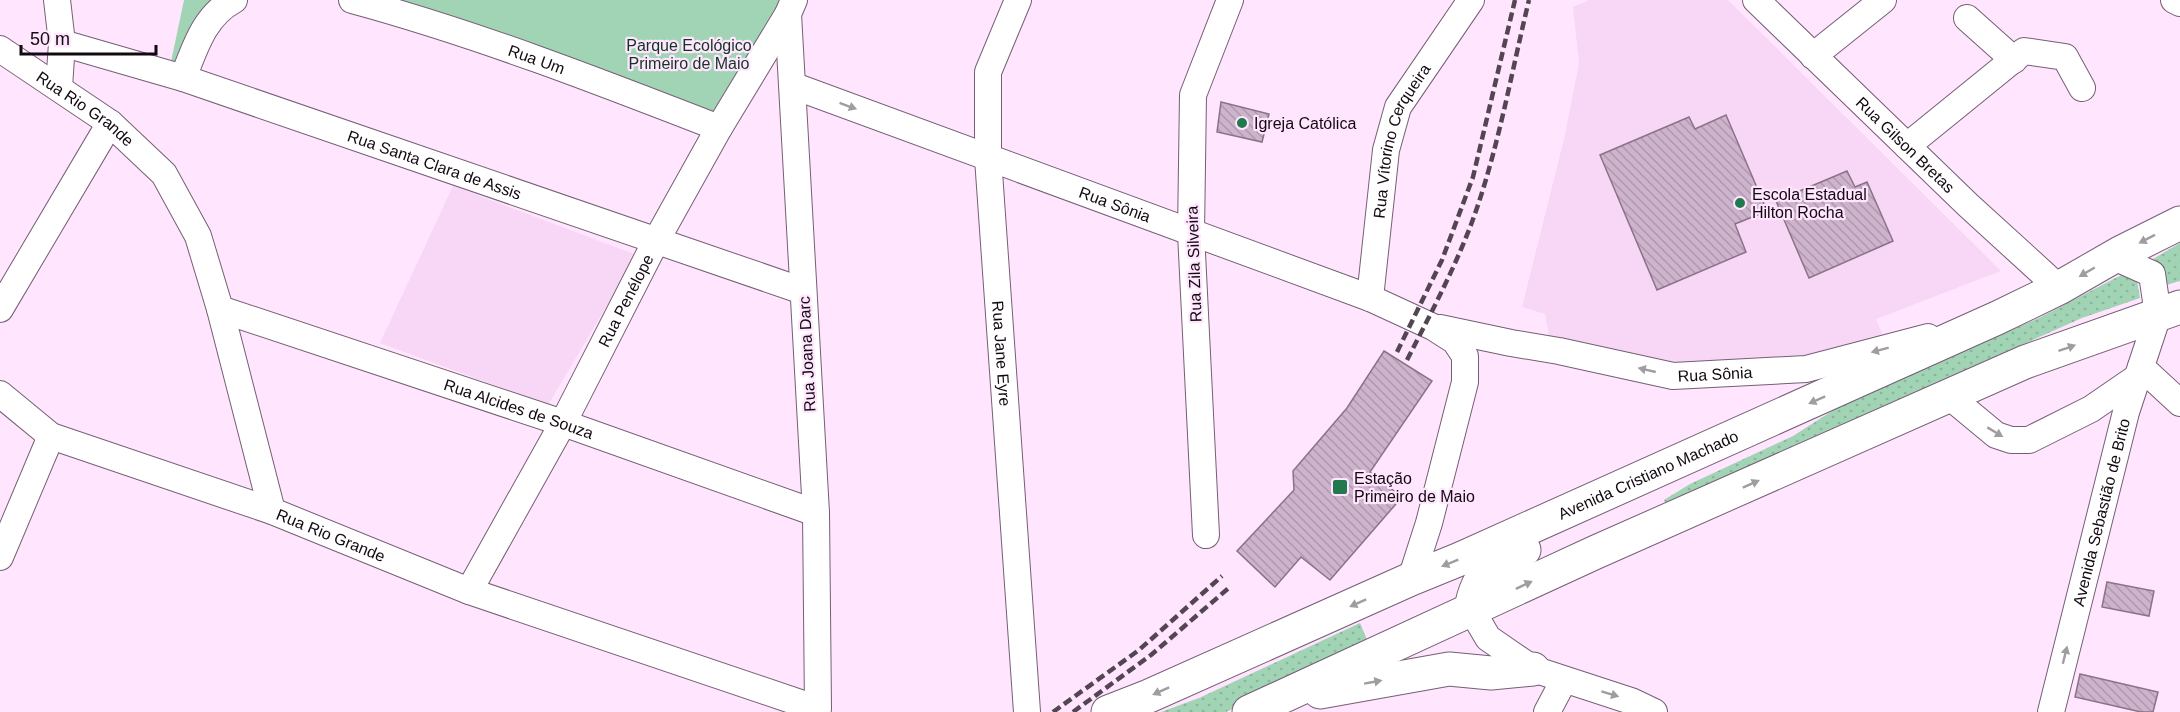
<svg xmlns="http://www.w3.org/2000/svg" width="2180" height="712" font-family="Arial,sans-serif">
  <defs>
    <pattern id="grass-dots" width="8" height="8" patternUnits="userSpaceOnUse" patternTransform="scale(1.5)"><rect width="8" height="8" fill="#a1d4b4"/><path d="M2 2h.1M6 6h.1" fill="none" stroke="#8ab59a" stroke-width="1.8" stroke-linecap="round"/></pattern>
    <pattern id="building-back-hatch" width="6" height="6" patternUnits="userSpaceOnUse" patternTransform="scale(1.5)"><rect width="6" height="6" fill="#cdb4cc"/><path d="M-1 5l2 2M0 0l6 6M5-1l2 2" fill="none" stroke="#af99ae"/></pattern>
  </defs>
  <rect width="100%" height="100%" fill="#ffe5fd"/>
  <g fill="#f7d7f5">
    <path d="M1589,0h139l273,271 -125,48 7,17 -79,28 -130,2 -124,-24 -5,-28 -23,-7 43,-172 14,-72 -6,-56z"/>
    <path d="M453,186l184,69 -89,150 -168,-62z"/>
  </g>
  <g fill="url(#grass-dots)">
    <path d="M2180,243v38l-14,4 -13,-26z"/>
    <path d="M2127,272l10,9 3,17 -58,20 -416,186 -2,-4 26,-16 103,-48 47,-30 201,-89z"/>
    <path d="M1360,623l8,19 -142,70h-65l38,-14z"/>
  </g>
  <g fill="#a1d4b4">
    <path d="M184,0h42l-43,68 -12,-6z"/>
    <path d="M371,0h411l-70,120z"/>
  </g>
  <g fill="url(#building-back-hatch)" stroke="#8a7388" stroke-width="1.5">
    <path d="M1221,102l48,12 -7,28 -45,-10z"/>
    <path d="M1726,115l41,96 -32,13 11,28 -89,38 -57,-135 89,-38 6,12z"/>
    <path d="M1847,171l8,16 12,-5 26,59 -84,37 -33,-77z"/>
    <path d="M1384,351l48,30 -62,91 32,25 -72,83 -29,-23 -26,30 -38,-36 57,-61 -1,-19 54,-63z"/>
    <path d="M2107,582l47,9 -5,25 -47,-9z"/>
    <path d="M2080,674l78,18 -5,20h-12l-66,-15z"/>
  </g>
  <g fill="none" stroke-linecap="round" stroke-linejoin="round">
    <g stroke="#755f74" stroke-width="28">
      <g id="minor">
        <path d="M57,0l5,43 -3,44"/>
        <path id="s1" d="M352,0c125,34 246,81 367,128"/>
        <path id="s2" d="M1018,0l-30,72v86l39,554"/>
        <path id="s3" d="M1756,0l212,205 91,83"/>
        <path d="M2174,0l6,3"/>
        <path d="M1967,18l47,42"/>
        <path id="s4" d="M62,43l121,35 620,213"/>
        <path id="s5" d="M0,49l110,74 54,51 34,62 22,73 52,202 197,80 349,118 -2,-196 -28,-499 6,-14"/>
        <path d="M1813,56l70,-56"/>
        <path d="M183,78c12,-30 21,-62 51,-78"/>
        <path id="s6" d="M794,86l576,212 63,29 22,14 10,15v26l-36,141 -18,56"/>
        <path d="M1907,146l117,-95 41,6 17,31"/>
        <path id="s7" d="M1370,298l16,-148 12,-43 73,-107"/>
        <path d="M0,309l110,-186"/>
        <path id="s8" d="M220,309l343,114 253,90"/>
        <path id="s9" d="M1440,328l71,15 48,8 114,25 133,-7 122,-32"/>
        <path d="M2141,367l39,36"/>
        <path d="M0,394l51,42 221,75"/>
        <path d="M1949,396l47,39 15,5h18l62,-31 48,-33"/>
        <path d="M1206,535l-15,-302 2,-138 37,-95"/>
        <path d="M0,557l51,-121"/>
        <path id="s10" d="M469,591l94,-168 93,-182 63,-113 69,-114"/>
        <path d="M1471,609l17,29 45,31 98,32 23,11"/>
        <path d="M1547,712l17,-32"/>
        <path id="s11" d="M2051,712l75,-300 32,-97 -6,-41 -38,-17"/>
      </g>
    </g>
    <g stroke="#755f74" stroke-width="35">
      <g id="highway">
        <path d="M1471,609c6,-36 21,-44 53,-59"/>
        <path d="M1320,692l129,-23 42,4 42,-4"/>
        <path id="s12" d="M1108,712l41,-16 262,-117 49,-20 537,-241 62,-30 61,-35 60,-30"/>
        <path d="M1249,712l347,-160 429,-190 155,-55"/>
      </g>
    </g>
    <use href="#minor" stroke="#fff" stroke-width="26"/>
    <use href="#highway" stroke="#fff" stroke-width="33"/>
    <g stroke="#534652" stroke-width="4.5" stroke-dasharray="9 4.5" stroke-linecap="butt">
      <path d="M1397,352l45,-92 31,-83 42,-177"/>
      <path d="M1407,360c23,-45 47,-90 65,-138 26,-71 39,-148 57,-222"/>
      <path d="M1053,712l86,-62 83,-74"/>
      <path d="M1073,712l78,-57 80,-69"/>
    </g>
  </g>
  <defs><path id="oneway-solid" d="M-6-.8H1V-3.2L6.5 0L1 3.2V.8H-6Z" transform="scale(1.5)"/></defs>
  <g fill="#a09da0">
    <use href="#oneway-solid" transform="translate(848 106) rotate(20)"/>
    <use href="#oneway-solid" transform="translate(2147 239) rotate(153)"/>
    <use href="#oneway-solid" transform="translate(2087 272) rotate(150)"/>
    <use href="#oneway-solid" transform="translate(2067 348) rotate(-19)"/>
    <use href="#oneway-solid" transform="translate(1880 350) rotate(165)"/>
    <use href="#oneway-solid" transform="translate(1647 370) rotate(-167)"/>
    <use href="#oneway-solid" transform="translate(1817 400) rotate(156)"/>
    <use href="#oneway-solid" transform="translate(1995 432) rotate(31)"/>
    <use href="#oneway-solid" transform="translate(1751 484) rotate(-24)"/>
    <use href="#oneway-solid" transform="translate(1450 563) rotate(158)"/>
    <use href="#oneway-solid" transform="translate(1524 585) rotate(-25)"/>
    <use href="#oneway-solid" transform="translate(1358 603) rotate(156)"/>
    <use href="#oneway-solid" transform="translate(2065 655) rotate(-76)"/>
    <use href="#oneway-solid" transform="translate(1373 682) rotate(-10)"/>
    <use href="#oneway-solid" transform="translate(1161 691) rotate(156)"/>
    <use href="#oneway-solid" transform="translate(1610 694) rotate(17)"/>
  </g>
  <g fill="#21794d" stroke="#ffe5fd" stroke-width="2">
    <circle cx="1242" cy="123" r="6"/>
    <circle cx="1740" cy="203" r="6"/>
    <rect x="1332" y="479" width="16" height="16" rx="3"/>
  </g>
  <g text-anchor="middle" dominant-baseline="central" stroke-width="4.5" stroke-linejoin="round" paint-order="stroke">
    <g font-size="16" fill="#123522" stroke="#ffe5fd">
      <text x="689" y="45">Parque Ecológico<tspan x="689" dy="18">Primeiro de Maio</tspan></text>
    </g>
    <g font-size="16" fill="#120911" stroke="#ffe5fd">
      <text stroke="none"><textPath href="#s1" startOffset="194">Rua Um</textPath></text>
      <text stroke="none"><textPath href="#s5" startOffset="104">Rua Rio Grande</textPath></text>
      <text stroke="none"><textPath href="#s7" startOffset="162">Rua Vítorino Cerqueira</textPath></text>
      <text stroke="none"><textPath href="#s3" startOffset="208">Rua Gilson Bretas</textPath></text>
      <text stroke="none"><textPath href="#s4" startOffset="392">Rua Santa Clara de Assis</textPath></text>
      <text stroke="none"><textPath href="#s6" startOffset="342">Rua Sônia</textPath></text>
      <text transform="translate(1194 264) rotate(-92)">Rua Zila Silveira</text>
      <text stroke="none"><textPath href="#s10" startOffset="330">Rua Penélope</textPath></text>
      <text stroke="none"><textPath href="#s2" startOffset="360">Rua Jane Eyre</textPath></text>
      <text transform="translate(807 354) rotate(-93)">Rua Joana Darc</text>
      <text stroke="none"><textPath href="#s9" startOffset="280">Rua Sônia</textPath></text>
      <text stroke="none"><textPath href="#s8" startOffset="315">Rua Alcides de Souza</textPath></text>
      <text stroke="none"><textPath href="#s12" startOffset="590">Avenida Cristiano Machado</textPath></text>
      <text stroke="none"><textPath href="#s11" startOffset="206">Avenida Sebastião de Brito</textPath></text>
      <text stroke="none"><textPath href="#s5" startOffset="626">Rua Rio Grande</textPath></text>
    </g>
    <g font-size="16" fill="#120911" stroke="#ffe5fd" text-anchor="start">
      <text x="1254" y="123">Igreja Católica</text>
      <text x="1752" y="194">Escola Estadual<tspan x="1752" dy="18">Hilton Rocha</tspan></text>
      <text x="1354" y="478">Estação<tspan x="1354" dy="18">Primeiro de Maio</tspan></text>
    </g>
  </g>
  <path d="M21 45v9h135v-9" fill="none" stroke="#120911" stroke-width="3"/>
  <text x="30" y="45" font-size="18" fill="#120911" stroke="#ffe5fd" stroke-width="4.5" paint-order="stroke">50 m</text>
</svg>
